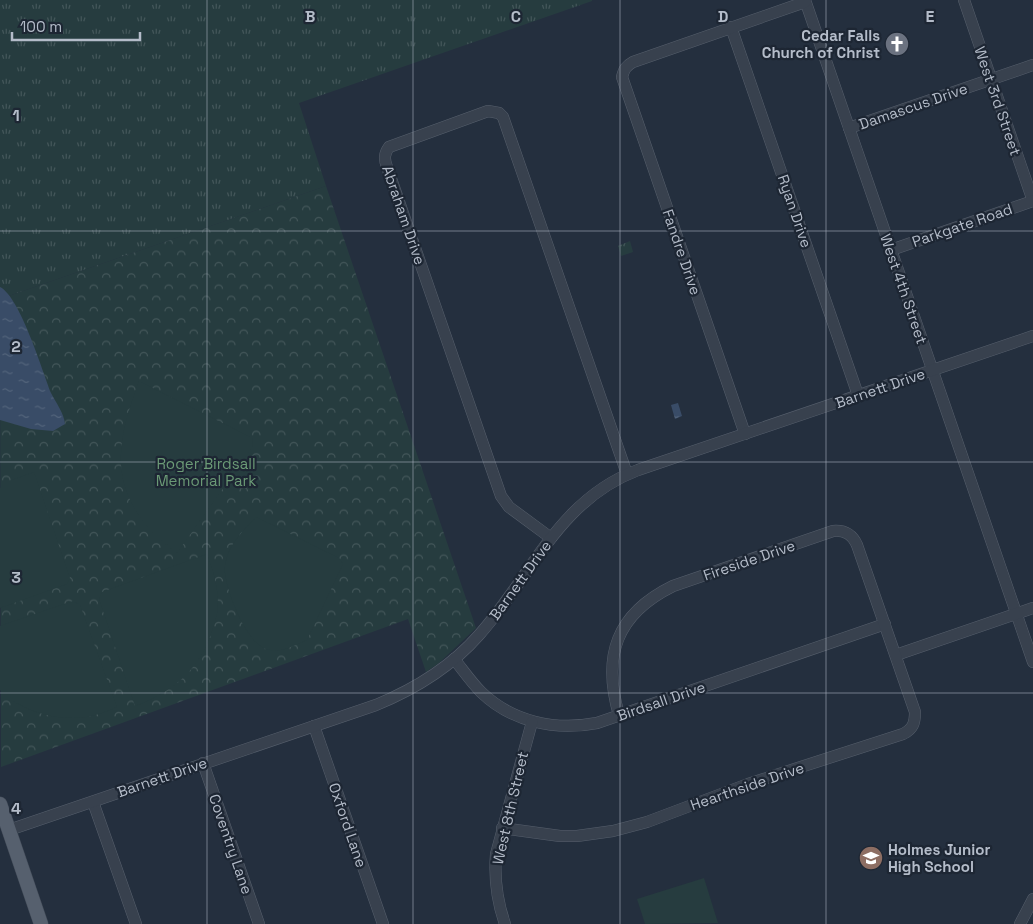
<svg xmlns="http://www.w3.org/2000/svg" width="1033" height="924" font-family="'Space Grotesk',sans-serif">
  <defs>
    <pattern id="grass-tufts" width="24" height="20" patternUnits="userSpaceOnUse" patternTransform="scale(1.25)"><rect width="24" height="20" fill="#263c3f"/><path d="M3 7l-1-3M5 7V3M7 7l1-3M15 17l-1-3M17 17v-4M19 17l1-3" fill="none" stroke="#435659"/></pattern>
    <pattern id="forest-crowns" width="20" height="18" patternUnits="userSpaceOnUse" patternTransform="scale(1.25)"><rect width="20" height="18" fill="#263c3f"/><path d="M2 6a3 3 0 1 1 6 0M12 15a3 3 0 1 1 6 0" fill="none" stroke="#435659"/></pattern>
    <pattern id="water-ripples" width="26" height="14" patternUnits="userSpaceOnUse" patternTransform="scale(1.25)"><rect width="26" height="14" fill="#394c67"/><path d="M2 4q2-2 4 0t4 0M15 11q2-2 4 0t4 0" fill="none" stroke="#53647b"/></pattern>
  </defs>
  <rect width="100%" height="100%" fill="#242f3e"/>
  <g fill="url(#grass-tufts)">
    <path d="M0,0h592v1l-293,102 27,83 -326,113z"/>
    <path d="M630,241l3,11 -12,4 -3,-10z"/>
  </g>
  <path fill="url(#forest-crowns)" d="M326,186l150,442 -37,35 -13,9 -18,-53 -407,148 -1,-468z"/>
  <g fill="#263c3f">
    <path d="M139,381l113,57 1,8 -76,107c-8,-7 -17,-13 -24,-20 -46,-50 -35,-94 -14,-152z"/>
    <path d="M34,472l36,106 -3,6 -67,24v-120l12,-8z"/>
    <path d="M256,517l83,41 4,6 -36,76c-12,5 -27,14 -41,9 -20,-7 -39,-56 -41,-76 -1,-6 1,-14 3,-19 5,-14 18,-26 28,-37z"/>
    <path d="M207,554c6,16 11,33 11,50 0,10 -4,20 -7,30 -12,36 -40,59 -76,72l-36,-107 3,-7z"/>
    <path d="M73,601l7,4 37,102c-9,4 -20,8 -30,10 -31,4 -65,-5 -87,-27v-64z"/>
    <path d="M704,878l14,45 -73,1 -8,-25z"/>
  </g>
  <g fill="url(#water-ripples)">
    <path d="M0,287c20,10 42,83 51,106 5,10 13,20 14,31l-12,7 -22,-2 -31,-9z"/>
    <path d="M678,403l4,13 -7,3 -4,-14z"/>
  </g>
  <g fill="none" stroke-linecap="round" stroke-linejoin="round">
    <g stroke="#565f6c" stroke-width="12">
      <g id="minor">
        <path d="M805,0l228,662"/>
        <path d="M964,0l69,201"/>
        <path d="M731,27l127,368"/>
        <path d="M849,128l184,-63"/>
        <path d="M891,250l142,-49"/>
        <path d="M745,434l-123,-357c2,-8 4,-11 11,-15l172,-60"/>
        <path d="M551,538l-42,-31 -8,-11 -114,-329c-3,-8 -3,-13 2,-20l99,-36 11,2 4,4 124,357"/>
        <path d="M896,655l137,-47"/>
        <path d="M454,659c9,11 17,23 27,33 31,30 74,39 116,31l288,-99"/>
        <path d="M314,726l69,198"/>
        <path d="M203,763l56,161"/>
        <path d="M93,802l43,122"/>
        <path d="M502,828l58,8h17l36,-5 34,-9 101,-38 155,-50c10,-5 12,-11 12,-22l-58,-167c-5,-11 -12,-15 -24,-14l-160,55c-57,28 -71,70 -54,129"/>
        <path d="M9,830l367,-125c39,-16 75,-38 103,-70 53,-59 79,-135 159,-165l395,-134"/>
        <path d="M505,924c-8,-23 -11,-45 -9,-70l36,-132"/>
        <path d="M1020,924l13,-25"/>
      </g>
    </g>
    <g stroke="#414a57" stroke-width="15">
      <path id="major" d="M0,804l41,120"/>
    </g>
    <use href="#minor" stroke="#38414e" stroke-width="11"/>
    <use href="#major" stroke="#56606e" stroke-width="14"/>
  </g>
  <path fill="none" stroke="#b4bcc9" stroke-width="1" stroke-opacity="0.55" d="M207,0v924M413,0v924M620,0v924M826,0v924M0,231h1033M0,462h1033M0,693h1033"/>
  <defs>
    <g id="church-disc" transform="scale(1.25)"><circle r="9.5" fill="#6b7280" stroke="#1d2633"/><path d="M-1.2-6h2.4v3.5h3.3v2.4h-3.3V6h-2.4V-.1h-3.3v-2.4h3.3Z" fill="#fff"/></g>
    <g id="school-disc" transform="scale(1.25)"><circle r="9.5" fill="#8d6e63" stroke="#1d2633"/><path d="M0-5L7-2L0 1L-7-2ZM-4 1L0 2.5L4 1V4Q0 6-4 4Z" fill="#fff"/></g>
  </defs>
  <g fill-rule="evenodd">
    <use href="#church-disc" x="897" y="44"/>
    <use href="#school-disc" x="871" y="858"/>
  </g>
  <g text-anchor="middle" dominant-baseline="central" stroke-width="4.5" stroke-linejoin="round" paint-order="stroke">
    <g font-size="15" font-weight="bold" fill="#b4bcc9" stroke="#1d2633" text-anchor="end">
      <text x="880" y="35">Cedar Falls<tspan x="880" dy="17">Church of Christ</tspan></text>
      <text x="888" y="849" text-anchor="start">Holmes Junior<tspan x="888" dy="17">High School</tspan></text>
    </g>
    <g font-size="15" fill="#b4bcc9" stroke="#1d2633">
      <text transform="translate(998 101) rotate(71)">West 3rd Street</text>
      <text transform="translate(913 106) rotate(-19)">Damascus Drive</text>
      <text transform="translate(795 211) rotate(71)">Ryan Drive</text>
      <text transform="translate(404 215) rotate(71)">Abraham Drive</text>
      <text transform="translate(962 225) rotate(-19)">Parkgate Road</text>
      <text transform="translate(682 252) rotate(71)">Fandre Drive</text>
      <text transform="translate(904 289) rotate(71)">West 4th Street</text>
      <text transform="translate(880 388) rotate(-19)">Barnett Drive</text>
      <text transform="translate(749 560) rotate(-19)">Fireside Drive</text>
      <text transform="translate(520 580) rotate(-54)">Barnett Drive</text>
      <text transform="translate(661 701) rotate(-19)">Birdsall Drive</text>
      <text transform="translate(162 777) rotate(-19)">Barnett Drive</text>
      <text transform="translate(747 786) rotate(-19)">Hearthside Drive</text>
      <text transform="translate(510 808) rotate(-77)">West 8th Street</text>
      <text transform="translate(348 825) rotate(71)">Oxford Lane</text>
      <text transform="translate(231 844) rotate(71)">Coventry Lane</text>
    </g>
    <g font-size="15" fill="#6b9a76" stroke="#1d2633">
      <text x="206" y="463">Roger Birdsall<tspan x="206" dy="17">Memorial Park</tspan></text>
    </g>
  </g>
  <g font-size="16" text-anchor="middle" font-weight="bold" fill="#b4bcc9" stroke="#1d2633" stroke-width="4.5" stroke-linejoin="round" paint-order="stroke">
    <text x="310" y="22">B</text>
    <text x="516" y="22">C</text>
    <text x="723" y="22">D</text>
    <text x="930" y="22">E</text>
    <text x="16" y="121">1</text>
    <text x="16" y="352">2</text>
    <text x="16" y="583">3</text>
    <text x="16" y="814">4</text>
  </g>
  <path d="M12 32v8h128v-8" fill="none" stroke="#b4bcc9" stroke-width="2.5"/>
  <text x="20" y="32" font-size="15" fill="#b4bcc9" stroke="#1d2633" stroke-width="4" paint-order="stroke">100 m</text>
</svg>
